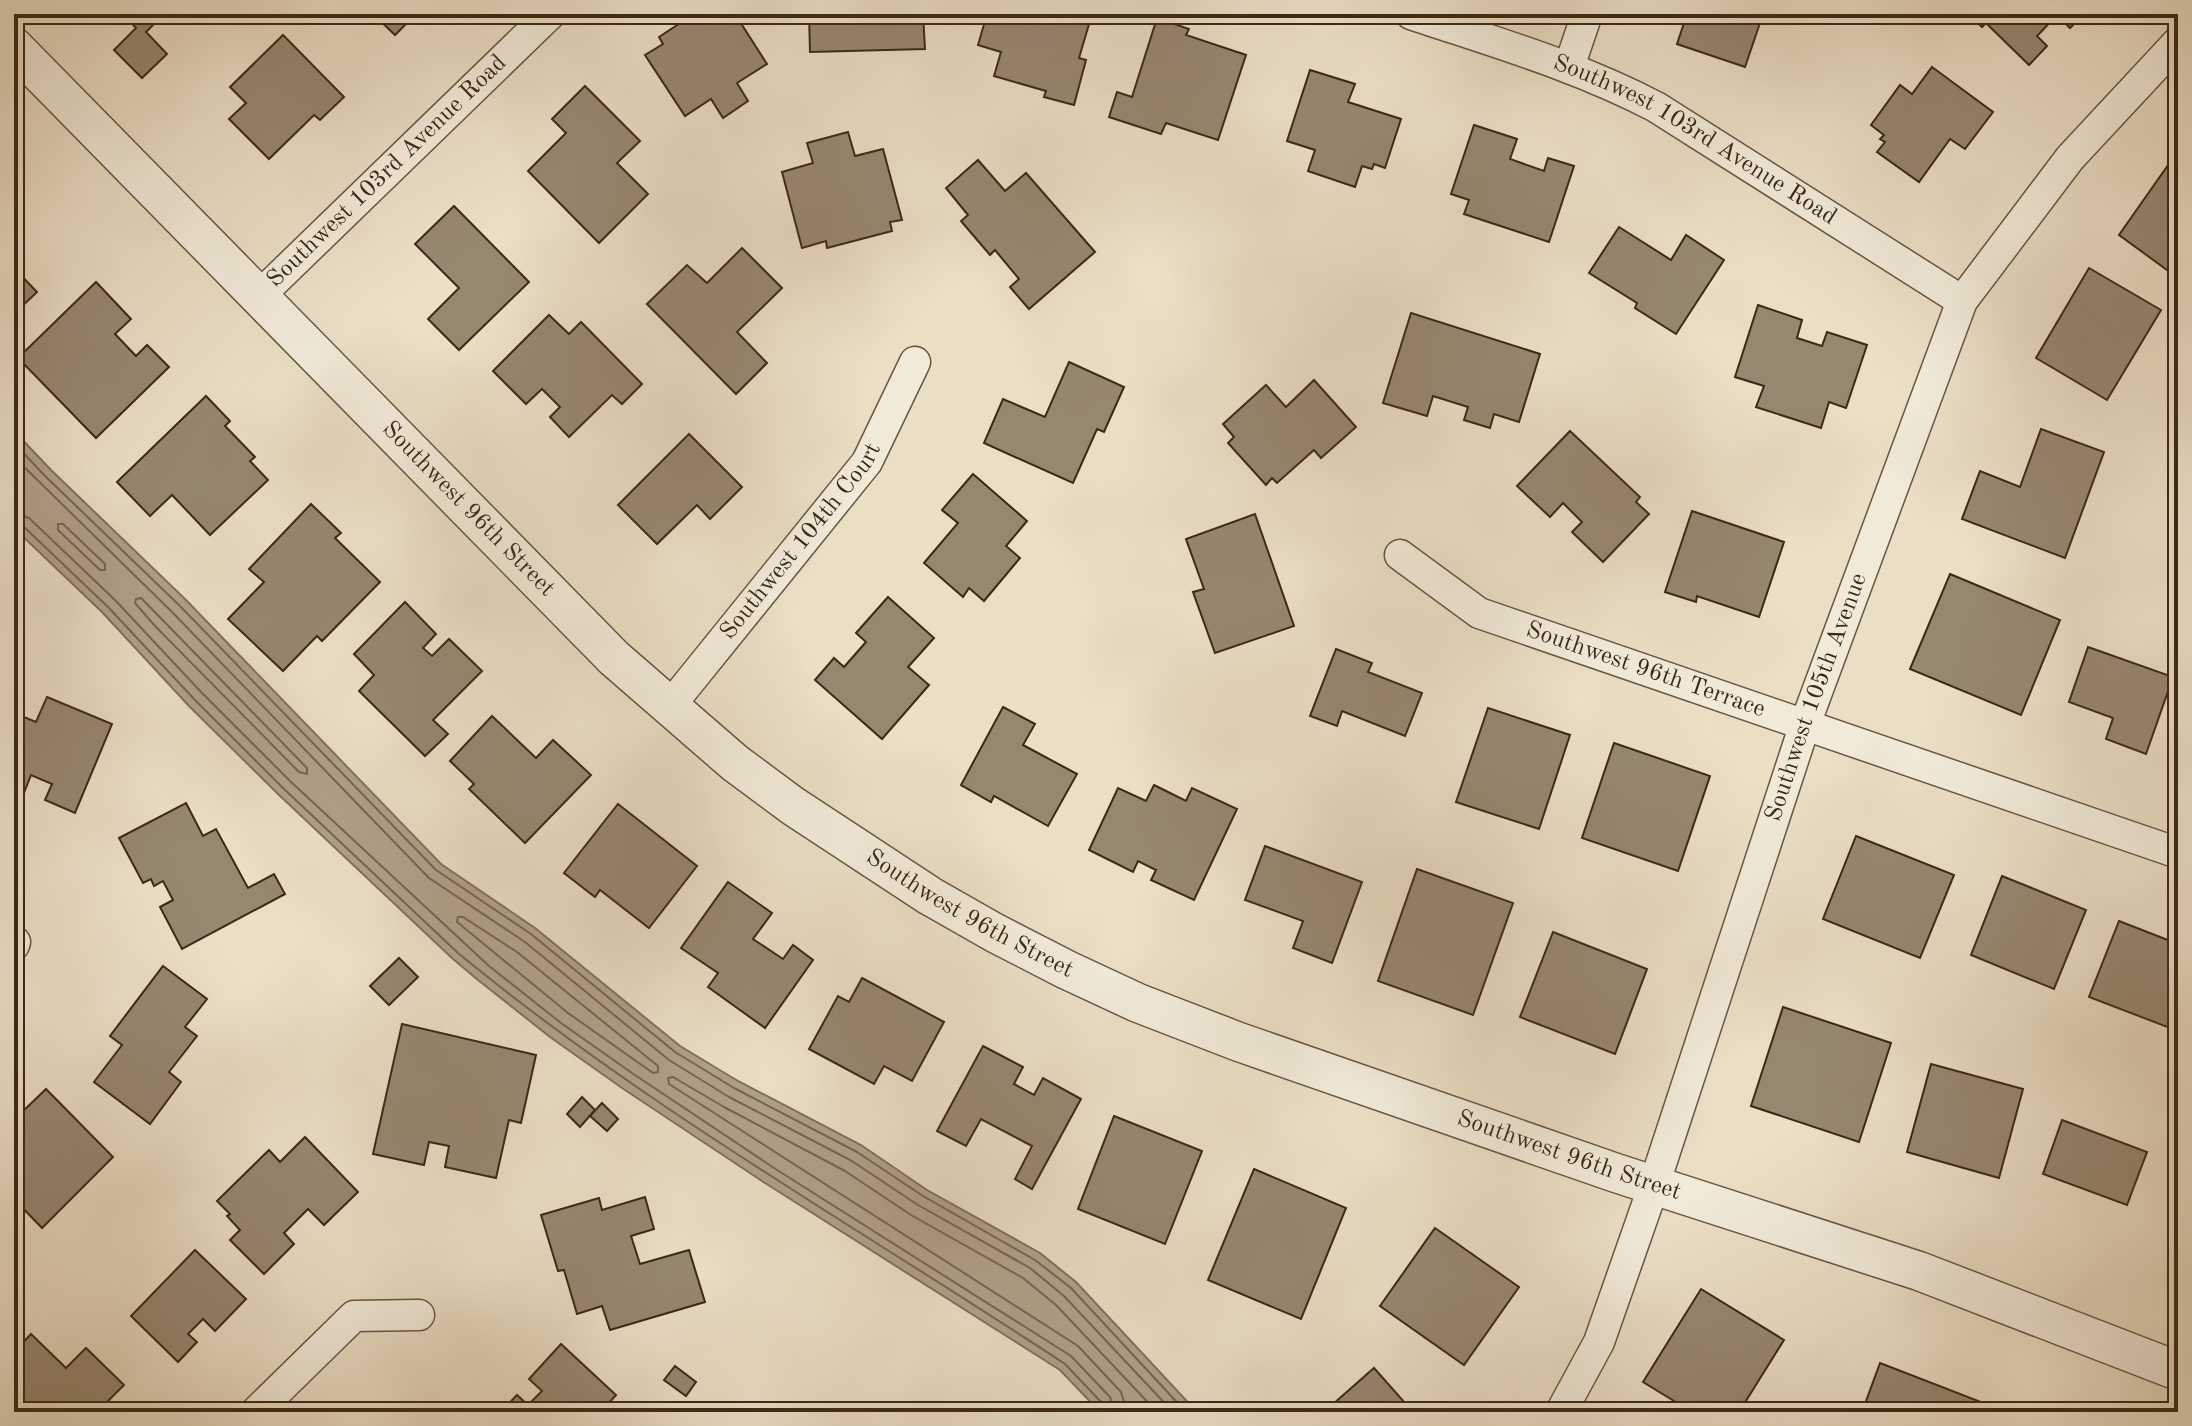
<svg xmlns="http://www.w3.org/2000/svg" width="2192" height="1426" font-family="'Old Standard TT',serif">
  <rect width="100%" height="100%" fill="#eadec5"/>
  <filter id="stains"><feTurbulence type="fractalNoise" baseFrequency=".0025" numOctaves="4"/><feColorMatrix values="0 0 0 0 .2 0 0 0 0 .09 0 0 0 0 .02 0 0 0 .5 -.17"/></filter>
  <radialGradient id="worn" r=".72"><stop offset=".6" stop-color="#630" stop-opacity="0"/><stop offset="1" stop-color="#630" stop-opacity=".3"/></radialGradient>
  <path fill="#afa08a" stroke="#81705c" stroke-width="2" d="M14,431l37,39 135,130 255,264 94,64 145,118 58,35 123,64 66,45 113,63 36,29 121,130h-97l-40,-42 -295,-187 -143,-95 -72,-51 -72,-57 -25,-21 -175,-165 -89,-88 -87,-94 -88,-84z"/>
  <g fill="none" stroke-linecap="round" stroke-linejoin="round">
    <g stroke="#766450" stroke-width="2">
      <path d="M14,443l31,33 135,130 256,264 95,64 144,118 59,36 123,64 66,44 112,64 36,28 115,124"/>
      <path d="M14,457l159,156 256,265 96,64 144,118 60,37 123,64 66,44 112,63 34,28 109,116"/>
      <path d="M14,513l15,5 86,82 87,93 88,88 199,185 72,57 71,50 142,95 297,188 39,41 5,15"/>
      <path d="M14,523l9,3 85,81 87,93 88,88 175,165c189,156 403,276 607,411l37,39 3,9"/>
      <path d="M58,524h5l42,40v6h-5l-42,-40z"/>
      <path d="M141,598l166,170v6l-8,-2 -144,-146 -20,-23 1,-4z"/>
      <path d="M463,917l54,35 141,114v6l-5,1 -85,-60 -111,-91 1,-5z"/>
      <path d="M1127,1412l-6,-20 -43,-46 -409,-262 -1,-6 5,-1 51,30 121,64 66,44 112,63 33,27 101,107"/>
    </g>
  </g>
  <g fill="#968771" stroke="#3c2817" stroke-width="2">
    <path d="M123,14h41l-18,18 21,22 -25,24 -28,-28 22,-22z"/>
    <path d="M373,14h41l1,1 -20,20z"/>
    <path d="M694,14h41l32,50 -30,19 11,18 -25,17 -12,-19 -26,17 -40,-61 18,-11 -4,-7z"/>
    <path d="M809,14h114l2,35 -115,3z"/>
    <path d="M987,14h105l-13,44 7,2 -12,45 -30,-8 2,-6 -52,-15 7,-24 -23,-7z"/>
    <path d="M1687,14h76l-18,53 -68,-23z"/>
    <path d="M1969,14h115l-14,14 -13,-13 -20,21 10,10 -18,19 -43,-42 -4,4z"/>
    <path d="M1157,18l32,11 -3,6 60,20 -28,85 -52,-17 -5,11 -52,-17 8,-25 15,5z"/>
    <path d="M283,35l61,62 -24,23 -6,-5 -45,44 -40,-40 17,-16 -16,-16z"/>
    <path d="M1932,67l61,45 -28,37 -15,-10 -31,43 -42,-30 8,-10 -5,-3 4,-4 -13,-10 29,-40 12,9z"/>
    <path d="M1310,70l45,14 -7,18 53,17 -16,49 -11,-4 -2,5 -10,-3 -7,21 -47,-16 7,-21 -28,-9z"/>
    <path d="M585,86l55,55 -23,22 31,31 -49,49 -71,-72 38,-38 -14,-14z"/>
    <path d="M1474,125l43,14 -7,20 34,12 4,-13 26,8 -25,76 -85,-28 5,-14 -18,-6z"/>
    <path d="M848,132l7,24 28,-7 19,71 -12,2 2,9 -65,17 -1,-7 -24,7 -20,-76 31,-9 -6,-20z"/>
    <path d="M2178,151v127l-59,-43z"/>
    <path d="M978,160l27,31 21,-18 69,79 -66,57 -19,-22 9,-8 -24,-29 -5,5 -29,-34 7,-6 -22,-27z"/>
    <path d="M454,206l75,76 -70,68 -31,-31 31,-31 -44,-44z"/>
    <path d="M1619,227l52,33 15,-25 38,25 -48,74 -41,-26 2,-5 -48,-30z"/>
    <path d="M742,248l40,40 -45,44 30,31 -31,31 -89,-90 40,-39 20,18z"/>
    <path d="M14,268l23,24 -23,22z"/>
    <path d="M2089,268l72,42 -54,90 -71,-42z"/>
    <path d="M96,282l35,37 -16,15 21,22 11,-11 22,22 -73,71 -78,-80z"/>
    <path d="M1758,305l44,15 -5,18 25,8 5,-14 40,13 -21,63 -17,-6 -8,26 -65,-21 8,-21 -29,-9z"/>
    <path d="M1411,313l129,41 -21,68 -25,-8 -4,14 -26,-8 4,-13 -35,-11 -6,20 -44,-13z"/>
    <path d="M549,315l20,19 12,-12 61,62 -20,20 -10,-9 -43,42 -19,-20 10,-10 -18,-18 -16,15 -33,-33z"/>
    <path d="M1069,362l55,25 -20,45 -7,-3 -24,54 -89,-40 19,-44 42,18z"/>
    <path d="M1314,380l42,47 -35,31 -7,-8 -37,33 -5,-5 -6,7 -38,-42 6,-6 -11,-13 43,-39 20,22z"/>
    <path d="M206,396l24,25 -5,5 30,31 -5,4 18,19 -58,55 -38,-40 -22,21 -33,-34z"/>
    <path d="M2041,429l63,23 -39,106 -103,-39 18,-48 40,16z"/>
    <path d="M1570,431l70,66 -4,5 13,12 -46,48 -31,-30 10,-10 -19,-19 -13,14 -33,-31z"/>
    <path d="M689,434l53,53 -32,32 -13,-14 -40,39 -39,-39z"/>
    <path d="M973,474l54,47 -21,25 14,12 -36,43 -15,-13 -6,9 -39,-34 34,-40 -16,-13z"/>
    <path d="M311,504l30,29 -6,5 45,44 -58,59 -5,-5 -34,35 -55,-52 36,-37 -15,-13z"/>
    <path d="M1692,511l92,31 -25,75 -62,-21 -1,6 -31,-10z"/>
    <path d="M1255,514l39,112 -79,27 -22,-61 11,-3 -18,-50z"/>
    <path d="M1950,574l110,46 -39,95 -111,-46z"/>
    <path d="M888,597l46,41 -26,29 21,18 -47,54 -67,-59 19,-22 10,9 22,-25 -10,-9z"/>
    <path d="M405,602l31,32 -13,14 9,8 17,-17 33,32 -49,49 15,14 -23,22 -66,-65 15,-16 -20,-21z"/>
    <path d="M2088,647l85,30 -27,77 -40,-15 7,-21 -44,-16z"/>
    <path d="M1336,649l36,14 -4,9 54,21 -17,43 -63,-25 -5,15 -27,-10z"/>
    <path d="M47,697l65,27 -37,89 -30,-13 7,-16 -21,-9 -7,18 -10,-4v-76l22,9z"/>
    <path d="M1003,707l32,17 -12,21 54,29 -29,52 -54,-30 -3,6 -30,-17z"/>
    <path d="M1488,708l82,27 -31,94 -83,-27z"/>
    <path d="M492,716l44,42 17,-18 38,35 -66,68 -56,-54 5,-5 -24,-23z"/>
    <path d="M1614,743l96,33 -32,95 -96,-33z"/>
    <path d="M1154,785l32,16 6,-13 45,21 -43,91 -43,-20 5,-10 -18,-9 -5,11 -44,-22 29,-62 28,13z"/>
    <path d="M186,803l17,33 13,-7 32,59 26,-14 11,20 -103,55 -22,-42 13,-7 -10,-19 -9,5 -3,-7 -8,4 -24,-45z"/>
    <path d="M618,804l79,62 -48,62 -49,-38 -5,7 -31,-24z"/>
    <path d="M1856,836l98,39 -34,83 -97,-39z"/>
    <path d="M1265,846l97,36 -30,81 -39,-15 10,-27 -58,-21z"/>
    <path d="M1417,869l96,34 -40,112 -95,-34z"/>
    <path d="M2002,876l84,34 -32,79 -83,-34z"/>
    <path d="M728,882l44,31 -19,26 30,20 10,-14 20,15 -48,68 -57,-41 10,-14 -37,-25z"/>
    <path d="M2119,921l59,23v87l-89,-34z"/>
    <path d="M1553,932l94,37 -32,85 -95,-37z"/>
    <path d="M399,958l19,19 -29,28 -19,-19z"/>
    <path d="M163,966l44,33 -22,28 12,9 -28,36 12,10 -31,42 -56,-42 28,-37 -12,-9z"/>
    <path d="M862,978l82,44 -32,59 -28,-15 -10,18 -65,-35 29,-53 11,6z"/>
    <path d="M1783,1007l108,36 -32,99 -108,-36z"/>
    <path d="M402,1024l134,31 -15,68 -12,-3 -13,58 -51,-11 4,-21 -20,-4 -5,23 -51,-11z"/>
    <path d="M983,1046l40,21 -9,17 20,11 9,-17 38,21 -49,90 -17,-10 17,-33 -51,-27 -15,27 -29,-15z"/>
    <path d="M1931,1064l92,25 -24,89 -92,-26z"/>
    <path d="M46,1089l67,68 -71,71 -28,-29v-69l9,-9 -5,-5z"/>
    <path d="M582,1097l13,13 -15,17 -13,-13z"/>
    <path d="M602,1103l16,16 -11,12 -17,-15z"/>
    <path d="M1114,1116l88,35 -37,93 -87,-35z"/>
    <path d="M2062,1120l85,32 -20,53 -84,-31z"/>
    <path d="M305,1137l53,55 -34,33 -16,-16 -24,24 10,11 -30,30 -34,-34 10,-10 -13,-14 3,-2 -13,-13 52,-51 11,12z"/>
    <path d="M1254,1169l92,39 -45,111 -93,-39z"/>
    <path d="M645,1197l9,32 -23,7 9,28 49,-14 16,52 -95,28 -8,-24 -25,8 -13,-44 -6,1 -17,-56 58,-17 3,12z"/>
    <path d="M1435,1228l84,59 -55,78 -84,-59z"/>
    <path d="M195,1250l51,49 -31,32 -12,-12 -15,15 9,8 -19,20 -47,-46z"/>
    <path d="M1701,1289l83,51 -45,72h-47l-49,-30z"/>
    <path d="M31,1334l35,34 20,-20 38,37 -27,27h-83v-60z"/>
    <path d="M561,1344l55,51 -15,17h-100l16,-17 11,10 14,-14 -13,-12z"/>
    <path d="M1880,1363l101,39 -3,10h-116z"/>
    <path d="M675,1366l21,16 -10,14 -22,-16z"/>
    <path d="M1374,1368l39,44h-89z"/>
  </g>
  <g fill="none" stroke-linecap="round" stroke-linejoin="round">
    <g stroke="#685642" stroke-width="33">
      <g id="minor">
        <path id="s1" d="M1411,14c83,28 167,52 245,93l306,194"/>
        <path d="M1569,67l18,-53"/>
        <path id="s2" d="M258,297l292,-283"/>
        <path id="s3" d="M1400,555l79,58 699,240"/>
        <path id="s4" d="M669,707l198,-245 48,-100"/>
        <path d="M14,945l1,-3"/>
        <path d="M256,1412l98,-96 65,-1"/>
        <path id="s5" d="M1561,1412l38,-70 55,-157 150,-458 158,-426 108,-143 108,-116"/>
      </g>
    </g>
    <g stroke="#685642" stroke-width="41">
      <g id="tertiary">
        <path id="s6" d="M14,47l600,611 121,105 58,43 137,90 65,37 72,37 71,33 101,39 377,131 303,98 259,100"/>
      </g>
    </g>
    <use href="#minor" stroke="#f1ead9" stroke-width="30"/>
    <use href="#tertiary" stroke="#f1ead9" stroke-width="38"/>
  </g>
  <g text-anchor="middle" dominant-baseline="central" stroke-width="6" stroke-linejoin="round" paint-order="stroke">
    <g font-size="24" fill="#3c2817" stroke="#f1ead9">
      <text stroke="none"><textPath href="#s1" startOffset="312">Southwest 103rd Avenue Road</textPath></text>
      <text stroke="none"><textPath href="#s2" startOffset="180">Southwest 103rd Avenue Road</textPath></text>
      <text stroke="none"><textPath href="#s6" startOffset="648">Southwest 96th Street</textPath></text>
      <text stroke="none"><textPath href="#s4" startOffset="212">Southwest 104th Court</textPath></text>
      <text stroke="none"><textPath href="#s3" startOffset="274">Southwest 96th Terrace</textPath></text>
      <text stroke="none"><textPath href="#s5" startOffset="760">Southwest 105th Avenue</textPath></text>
      <text stroke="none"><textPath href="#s6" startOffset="1296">Southwest 96th Street</textPath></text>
      <text stroke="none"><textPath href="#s6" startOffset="1944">Southwest 96th Street</textPath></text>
    </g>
  </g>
  <rect width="2192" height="1426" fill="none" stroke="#eadec5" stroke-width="48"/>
  <rect x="16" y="16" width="2160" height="1394" fill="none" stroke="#3c2817" stroke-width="4"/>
  <rect x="24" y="24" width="2144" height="1378" fill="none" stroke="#3c2817" stroke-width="2"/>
  <rect width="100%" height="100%" filter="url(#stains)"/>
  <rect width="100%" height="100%" fill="url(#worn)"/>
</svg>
